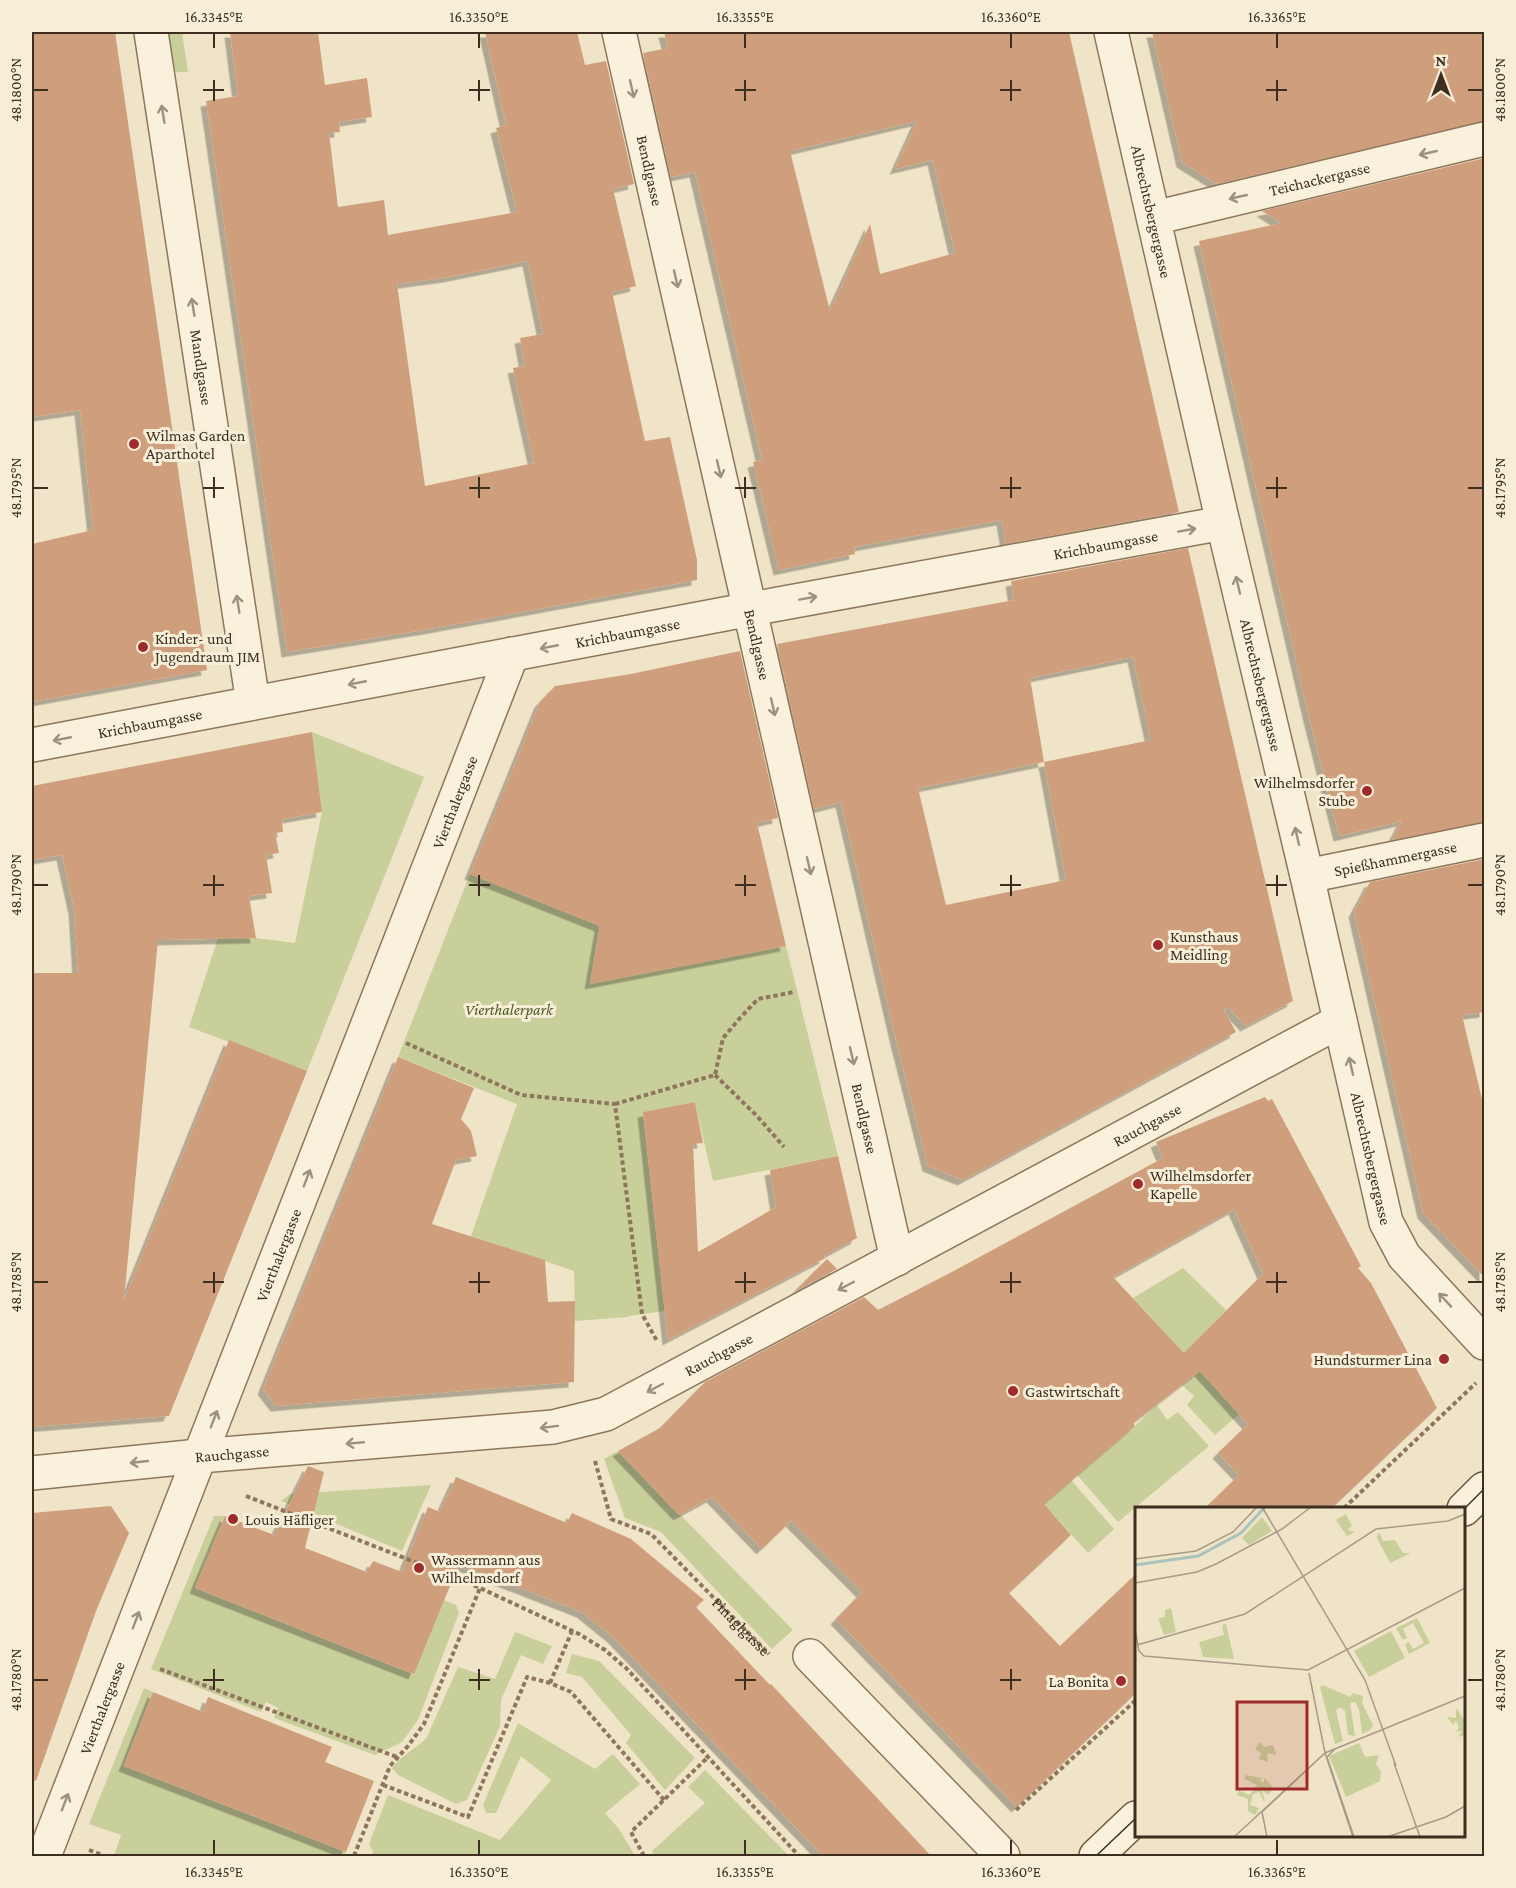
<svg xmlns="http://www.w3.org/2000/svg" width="1516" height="1888" font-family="'Crimson Pro',serif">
  <defs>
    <filter id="shadow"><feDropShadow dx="-5.5" dy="5.5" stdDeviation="0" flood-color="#0004"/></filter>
  </defs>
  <rect width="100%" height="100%" fill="#f0e4c8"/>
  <g fill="#c9cf9b">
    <path d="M161,32h21l6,40h-14l-6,-12z"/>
    <path d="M312,732l112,45 -117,294 -118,-44 29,-89h38l39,5 27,-131z"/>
    <path d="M470,874l130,52 -10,57 196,-37 52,210 -125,25 -18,-79 -52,10 22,199 -36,5 -1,1 -53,4 -1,-50 -103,-35 46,-132 -119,-47z"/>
    <path d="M1183,1268l43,42 -42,43 -51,-55z"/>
    <path d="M1200,1371l39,43 -24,21 -28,-30 7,-9 -12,-11z"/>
    <path d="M1157,1405l10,15 11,-8 31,34 -91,76 -41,-47 58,-49z"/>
    <path d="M618,1451l175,179 -21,19 -111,-117 -36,-14 -21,-59z"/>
    <path d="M1071,1480l43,49 -26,24 -45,-50z"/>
    <path d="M431,1485l-29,66 -121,-50 9,-7z"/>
    <path d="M214,1516h11l-30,72 218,86 31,-74 12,5 3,8 -41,107 -16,22 -27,13 -101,-37 4,-10 -12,-6 -5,10 -110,-43z"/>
    <path d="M515,1632l37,14 -9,18 -22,-9 -20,45 -1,26 -33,74 -11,4 -58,-29 -6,-7 7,-8 27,-21 32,-72 37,12z"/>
    <path d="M572,1654l27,7 96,97 -30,32 -39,-47 5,-8 -49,-58 -16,-4z"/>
    <path d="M144,1688l9,4 -29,74 222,86 -2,4h-230l7,-21 -32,-11z"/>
    <path d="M518,1723l77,46 18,-15 27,30 -35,29 14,16 16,27h-264l2,-5 -4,-7 19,-49 112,45 51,-60 -30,-24 -25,57h-10l-3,-8z"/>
    <path d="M705,1770l84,86h-135l-2,-5 53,-48 -17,-16z"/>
  </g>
  <g fill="#cf9f7d" fill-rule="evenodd" filter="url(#shadow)">
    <path d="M32,32h83l92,638 -175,32v-158l61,-14 -13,-120 -48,7z"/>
    <path d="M230,32h88l7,53 42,-7 5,39 -33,5 1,10 -11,1 9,74 46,-7 4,35 129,-23 -21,-84 10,-3 -21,-93h92l8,33 21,-4 28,123 -21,5 23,97 -24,6 33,149 25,-4 27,123v20l-268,49 -142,23 -81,-551 32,-5zM528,261l15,73 -23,4 5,28 -12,2 21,95 -109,23 -28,-202 52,-7z"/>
    <path d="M664,32h405l110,480 -173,32 -4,-24 -148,27 1,7 -76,16 -26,-108 9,-2 -67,-288 -24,5 -28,-124 25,-5zM917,121l-22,48 38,-9 22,93 -75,21 -10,-50 -40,87 -40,-160z"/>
    <path d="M1152,32h333v89l-268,63 -35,-22z"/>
    <path d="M1485,158v664l-93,18 10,-19 -63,15 -30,-119 -110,-476 82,-18 -19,-12z"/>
    <path d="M1188,548l105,453 -47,25 -18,-19 -4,3 12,22 -273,148 -35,-14 -31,-122 -56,-242 -27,7 -37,-165 237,-44 -3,-19zM1133,657l18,83 -107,22 -14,-84zM1044,762l22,118 -120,25 -28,-117z"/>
    <path d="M740,651l38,167 -21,5 29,123 -196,38 10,-58 -130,-52 70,-172 15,-16 76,-12z"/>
    <path d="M312,732l10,80 -40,7 1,13 -8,1 4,20 -13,2 6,38 -23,3 7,42 -98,2 -34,360 105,-260 78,31 -138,345 -137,11v-454h46l-4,-64 -12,-54 -30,5v-74z"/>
    <path d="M1485,859v153l-23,3 23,97v166l-62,-65 -69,-301 16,-30z"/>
    <path d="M398,1057l76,31 -13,31 10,12 6,25 -21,4 -24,64 113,36 3,42 27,-1 -1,81 -298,24 -13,-17z"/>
    <path d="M1265,1097l3,4 4,-2 89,167 -3,2 13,15 66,125 -106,101h-127l35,-34 -21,-22 30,-29 -48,-53 -67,52 2,3 -91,78 27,31 -62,58 51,53 77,-73v119l-120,115 -181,-188 26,-27 -71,-71 -29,28 -50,-52 -33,18 -61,-64 42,-23 45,-46 159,-85 14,13 70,-36 215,-116 -7,-16zM1234,1209l29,65 -79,79 -71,-76z"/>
    <path d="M695,1102l8,41 -10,1 5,108 78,-45 -6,-37 68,-14 19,82 -33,18 1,2 -157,82 -25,-228z"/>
    <path d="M827,1259l10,10 -43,23z"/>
    <path d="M308,1466l16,6 -19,76 62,24 6,-11 29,11 26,-65 12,5 16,-35 111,46 5,-10 59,26 73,61 -8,7 74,78 1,-1 161,173h-108l-211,-220 -31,-25 -123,-48 -45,110 -219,-86 30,-72 49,19z"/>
    <path d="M111,1506l18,27 -33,78 -60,170 -4,-1v-267z"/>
    <path d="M153,1692l50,20 5,-15 124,50 -7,15 49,19 -28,71 -222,-86z"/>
  </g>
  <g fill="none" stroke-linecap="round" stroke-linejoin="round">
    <g stroke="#8d765c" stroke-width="36">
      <g id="street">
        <path id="s2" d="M151,32l102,671"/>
        <path id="s3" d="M619,32l278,1227"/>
        <path id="s4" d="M1111,32l112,491 84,353 79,346 18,34 80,87"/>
        <path id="s5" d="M1154,218l330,-79"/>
        <path id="s6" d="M32,745l719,-136 472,-86"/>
        <path id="s7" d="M1307,876l177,-36"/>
        <path id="s8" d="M32,1473l167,-17 354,-29 53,-13 734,-393"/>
        <path d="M810,1656l193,200"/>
        <path id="s9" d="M44,1856l468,-1202"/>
      </g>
    </g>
    <g stroke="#6f573f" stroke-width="36">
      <g id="secondary">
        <path d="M1464,1509l20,-20"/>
        <path d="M1096,1856l40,-38"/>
      </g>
    </g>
    <g stroke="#8d765c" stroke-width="4" stroke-dasharray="4.5 3" stroke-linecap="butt">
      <path d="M406,1043l115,52 94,9 27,210 15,27"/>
      <path d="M715,1075l42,41 27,31"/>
      <path d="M615,1104l100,-29 8,-37 17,-20 18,-19 36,-7"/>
      <path id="s1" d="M595,1461l16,58 40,15 118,120"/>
      <path d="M246,1496l174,68"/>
      <path d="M1344,1508l132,-125"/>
      <path d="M453,1577l27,11 99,46 26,16 22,19 172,187"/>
      <path d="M160,1669l237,88"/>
      <path d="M550,1683l22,-52"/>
      <path d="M383,1785l85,32 59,-140 23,6 21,9 93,108"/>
      <path d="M1016,1810l120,-110"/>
      <path d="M89,1850l16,6"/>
      <path d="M354,1856l36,-90 18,-20 16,-22 56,-136"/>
      <path d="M644,1856l-13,-24 77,-75"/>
    </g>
    <use href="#street" stroke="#faf1dc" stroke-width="33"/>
    <use href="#secondary" stroke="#faf1dc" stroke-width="33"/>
    <g stroke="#3d2e20" stroke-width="1.5">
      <path d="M1464,1509l20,-20"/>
      <path d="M1096,1856l40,-38"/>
    </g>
  </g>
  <defs><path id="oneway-shaft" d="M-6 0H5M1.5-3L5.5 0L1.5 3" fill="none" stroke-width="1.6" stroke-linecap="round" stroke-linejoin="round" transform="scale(1.5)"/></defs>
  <g stroke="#9c907e">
    <use href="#oneway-shaft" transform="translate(632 89) rotate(77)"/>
    <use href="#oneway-shaft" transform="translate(163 114) rotate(-99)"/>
    <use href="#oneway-shaft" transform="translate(1428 153) rotate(167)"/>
    <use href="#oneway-shaft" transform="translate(1238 197) rotate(167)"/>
    <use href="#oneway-shaft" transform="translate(676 279) rotate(77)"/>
    <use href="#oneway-shaft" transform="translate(193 307) rotate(-99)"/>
    <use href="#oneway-shaft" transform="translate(719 469) rotate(77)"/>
    <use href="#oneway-shaft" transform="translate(1187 530) rotate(-10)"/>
    <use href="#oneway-shaft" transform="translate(1238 585) rotate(-103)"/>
    <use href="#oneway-shaft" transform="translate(808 598) rotate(-10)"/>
    <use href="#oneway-shaft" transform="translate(238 604) rotate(-99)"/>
    <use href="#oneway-shaft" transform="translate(549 647) rotate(169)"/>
    <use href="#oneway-shaft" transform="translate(357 683) rotate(169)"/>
    <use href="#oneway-shaft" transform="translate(773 707) rotate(77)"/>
    <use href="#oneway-shaft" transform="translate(62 739) rotate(169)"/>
    <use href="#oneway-shaft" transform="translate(1297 836) rotate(-103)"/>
    <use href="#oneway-shaft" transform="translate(809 866) rotate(77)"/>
    <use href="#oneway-shaft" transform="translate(852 1056) rotate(77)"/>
    <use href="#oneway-shaft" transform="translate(1351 1066) rotate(-103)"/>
    <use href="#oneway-shaft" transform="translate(307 1178) rotate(-69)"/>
    <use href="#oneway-shaft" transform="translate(846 1286) rotate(152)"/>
    <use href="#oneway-shaft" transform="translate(1445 1300) rotate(-133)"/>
    <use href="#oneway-shaft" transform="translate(655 1388) rotate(152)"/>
    <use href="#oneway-shaft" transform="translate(214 1419) rotate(-69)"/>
    <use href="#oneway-shaft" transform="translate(549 1427) rotate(173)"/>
    <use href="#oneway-shaft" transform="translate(355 1443) rotate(175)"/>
    <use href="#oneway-shaft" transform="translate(139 1462) rotate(174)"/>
    <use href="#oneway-shaft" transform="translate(136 1620) rotate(-69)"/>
    <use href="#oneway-shaft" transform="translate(65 1802) rotate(-69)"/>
  </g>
  <path fill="none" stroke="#3d2e20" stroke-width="2" d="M214,33v15M479,33v15M745,33v15M1011,33v15M1277,33v15M214,80v21M479,80v21M745,80v21M1011,80v21M1277,80v21M33,90h15M203,90h21M469,90h21M735,90h21M1000,90h21M1266,90h21M1468,90h15M214,477v21M479,477v21M745,477v21M1011,477v21M1277,477v21M33,488h15M203,488h21M469,488h21M735,488h21M1000,488h21M1266,488h21M1468,488h15M214,875v21M479,875v21M745,875v21M1011,875v21M1277,875v21M33,885h15M203,885h21M469,885h21M735,885h21M1000,885h21M1266,885h21M1468,885h15M214,1272v21M479,1272v21M745,1272v21M1011,1272v21M1277,1272v21M33,1282h15M203,1282h21M469,1282h21M735,1282h21M1000,1282h21M1266,1282h21M1468,1282h15M214,1669v21M479,1669v21M745,1669v21M1011,1669v21M33,1680h15M203,1680h21M469,1680h21M735,1680h21M1000,1680h21M1468,1680h15M214,1840v15M479,1840v15M745,1840v15M1011,1840v15M1277,1840v15"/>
  <g fill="#9e2a2b" stroke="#f7eed8" stroke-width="2">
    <circle cx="134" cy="444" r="6"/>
    <circle cx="143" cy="647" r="6"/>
    <circle cx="1367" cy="791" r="6"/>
    <circle cx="1158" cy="945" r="6"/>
    <circle cx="1138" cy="1184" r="6"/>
    <circle cx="1444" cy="1359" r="6"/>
    <circle cx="1013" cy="1391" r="6"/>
    <circle cx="233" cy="1519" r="6"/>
    <circle cx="419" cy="1568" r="6"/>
    <circle cx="1121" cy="1681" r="6"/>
  </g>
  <g text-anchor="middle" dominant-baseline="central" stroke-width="6" stroke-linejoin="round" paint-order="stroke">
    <g font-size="16" fill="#3d2e20" stroke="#f7eed8">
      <text stroke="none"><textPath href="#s3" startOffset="142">Bendlgasse</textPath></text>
      <text stroke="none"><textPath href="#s5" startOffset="170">Teichackergasse</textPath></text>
      <text stroke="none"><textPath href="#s4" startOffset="184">Albrechtsbergergasse</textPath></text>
      <text stroke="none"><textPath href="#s2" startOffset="339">Mandlgasse</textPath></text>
      <text stroke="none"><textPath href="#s6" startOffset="1092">Krichbaumgasse</textPath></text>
      <text stroke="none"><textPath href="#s6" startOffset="606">Krichbaumgasse</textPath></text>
      <text stroke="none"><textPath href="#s3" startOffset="628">Bendlgasse</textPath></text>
      <text stroke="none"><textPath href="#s4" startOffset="670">Albrechtsbergergasse</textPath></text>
      <text stroke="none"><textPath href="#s6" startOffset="120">Krichbaumgasse</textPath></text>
      <text stroke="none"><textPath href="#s9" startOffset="1131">Vierthalergasse</textPath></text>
      <text stroke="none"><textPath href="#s7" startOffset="90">Spießhammergasse</textPath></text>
      <text stroke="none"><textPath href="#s3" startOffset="1114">Bendlgasse</textPath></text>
      <text stroke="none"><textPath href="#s8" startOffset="1191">Rauchgasse</textPath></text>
      <text stroke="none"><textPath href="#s4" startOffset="1156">Albrechtsbergergasse</textPath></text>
      <text stroke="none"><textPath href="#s9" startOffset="645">Vierthalergasse</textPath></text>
      <text stroke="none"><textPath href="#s8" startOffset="705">Rauchgasse</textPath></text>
      <text stroke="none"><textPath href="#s8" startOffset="201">Rauchgasse</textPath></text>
      <text stroke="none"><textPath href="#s1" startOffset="232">Pinaglgasse</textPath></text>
      <text stroke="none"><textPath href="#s9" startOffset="159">Vierthalergasse</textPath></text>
    </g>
    <g font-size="16" fill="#3d2e20" stroke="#f7eed8" text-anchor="start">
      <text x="146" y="435">Wilmas Garden<tspan x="146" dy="18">Aparthotel</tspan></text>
      <text x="155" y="638">Kinder- und<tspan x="155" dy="18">Jugendraum JIM</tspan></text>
      <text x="1355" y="782" text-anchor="end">Wilhelmsdorfer<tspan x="1355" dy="18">Stube</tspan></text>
      <text x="1170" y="936">Kunsthaus<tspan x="1170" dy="18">Meidling</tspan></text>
      <text x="1150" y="1175">Wilhelmsdorfer<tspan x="1150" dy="18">Kapelle</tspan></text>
      <text x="1432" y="1359" text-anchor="end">Hundsturmer Lina</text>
      <text x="1025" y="1391">Gastwirtschaft</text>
      <text x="245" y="1519">Louis Häfliger</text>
      <text x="431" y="1559">Wassermann aus<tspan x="431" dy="18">Wilhelmsdorf</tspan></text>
      <text x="1109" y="1681" text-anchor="end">La Bonita</text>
    </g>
    <g font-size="16" font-style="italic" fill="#4d5a26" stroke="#f7eed8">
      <text x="509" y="1009">Vierthalerpark</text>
    </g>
  </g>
  <g transform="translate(1135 1507)">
    <rect width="330" height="330" fill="#f0e4c8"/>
    <path d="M211,7l6,12 -5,4 8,2 -8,4 -11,-16zM127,10l10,14 -23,14 -7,-7zM244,25l4,9 12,-1 8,13h8l-21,10 -15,-29 2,3zM36,101l5,24 -12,3 -6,-17 7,-1v-7zM282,111l13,25 -21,11 -4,-10 4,-2 4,7 11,-6 -11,-20 -10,6 4,9 -4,2 -7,-12zM91,117l8,35 -31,-2 -4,-15 25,-7 -2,-10zM256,124l14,27 -36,19 -15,-26zM188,178l27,12 3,-4 10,3 -1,7 11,22 -3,5 -8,4 -3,-24 -4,-8 -5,1 5,33 -7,-1 -3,-24 -5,-4 -4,3 7,31 -8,3 -15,-57zM321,201l9,13v14l-7,2 4,-6 -6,1 3,-4 -3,-8 -3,5 -6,-8 9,1zM124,235l6,5 8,-2 3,10 -9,-2 1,9 -9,-3 2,-6 -6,-3zM224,236l6,14 14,-2 -3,9 5,7 -1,10 -34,16 -17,-41zM112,265l-1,3 16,3 -2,3 4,2v-5l10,10 -6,7 -6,-5 3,13 -6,-11 -6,2 -3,11 9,3 -4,5 5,-3 -5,5 -7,-4v-12l-11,-4 3,-7v3l10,4 7,-10 -13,-6z" fill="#c9cf9b"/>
    <path fill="none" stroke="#a9c4bc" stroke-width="3" d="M0,58l63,-9 43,-23 24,-26"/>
    <path fill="none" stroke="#a89b85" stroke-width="1.5" d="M127,0l103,173 31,86M0,52l61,-8 37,-19 24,-25M0,76l62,-11 19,-8 66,-35 29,-22M0,122l4,22 5,5 164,14 157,-82M2,138l108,-31 131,-85 72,-8 17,-7M174,166l16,80 28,84M200,242l-8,8 27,80M259,256l26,74M99,330l91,-84 140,-57M132,330l-5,-25 63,-59 140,-57M252,330l59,-20 19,-11"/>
    <path fill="#9e2a2b" fill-opacity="0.15" stroke="#9e2a2b" stroke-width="3" d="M102,195h70v87h-70z"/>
    <rect width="330" height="330" fill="none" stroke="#3d2e20" stroke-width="3"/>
  </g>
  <rect width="1516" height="1888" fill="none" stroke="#f7eed8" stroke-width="66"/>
  <g transform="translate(1441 75)" stroke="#f7eed8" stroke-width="4.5" paint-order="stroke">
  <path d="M0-4.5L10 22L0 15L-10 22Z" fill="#3d2e20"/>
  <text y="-9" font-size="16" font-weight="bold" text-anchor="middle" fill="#3d2e20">N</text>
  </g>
  <rect x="33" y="33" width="1450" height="1822" fill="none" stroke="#3d2e20" stroke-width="2"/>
  <g font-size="15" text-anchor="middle" fill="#3d2e20">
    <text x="214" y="22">16.3345°E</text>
    <text x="479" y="22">16.3350°E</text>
    <text x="745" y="22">16.3355°E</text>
    <text x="1011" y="22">16.3360°E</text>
    <text x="1277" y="22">16.3365°E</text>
    <text transform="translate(16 90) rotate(-90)" y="5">48.1800°N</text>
    <text transform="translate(1500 90) rotate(-90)" y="5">48.1800°N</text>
    <text transform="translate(16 488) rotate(-90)" y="5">48.1795°N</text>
    <text transform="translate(1500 488) rotate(-90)" y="5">48.1795°N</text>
    <text transform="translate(16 885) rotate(-90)" y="5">48.1790°N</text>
    <text transform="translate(1500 885) rotate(-90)" y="5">48.1790°N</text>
    <text transform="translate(16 1282) rotate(-90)" y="5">48.1785°N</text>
    <text transform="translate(1500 1282) rotate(-90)" y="5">48.1785°N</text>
    <text transform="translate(16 1680) rotate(-90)" y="5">48.1780°N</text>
    <text transform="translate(1500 1680) rotate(-90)" y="5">48.1780°N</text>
    <text x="214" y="1877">16.3345°E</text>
    <text x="479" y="1877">16.3350°E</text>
    <text x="745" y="1877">16.3355°E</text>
    <text x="1011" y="1877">16.3360°E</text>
    <text x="1277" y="1877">16.3365°E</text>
  </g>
</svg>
